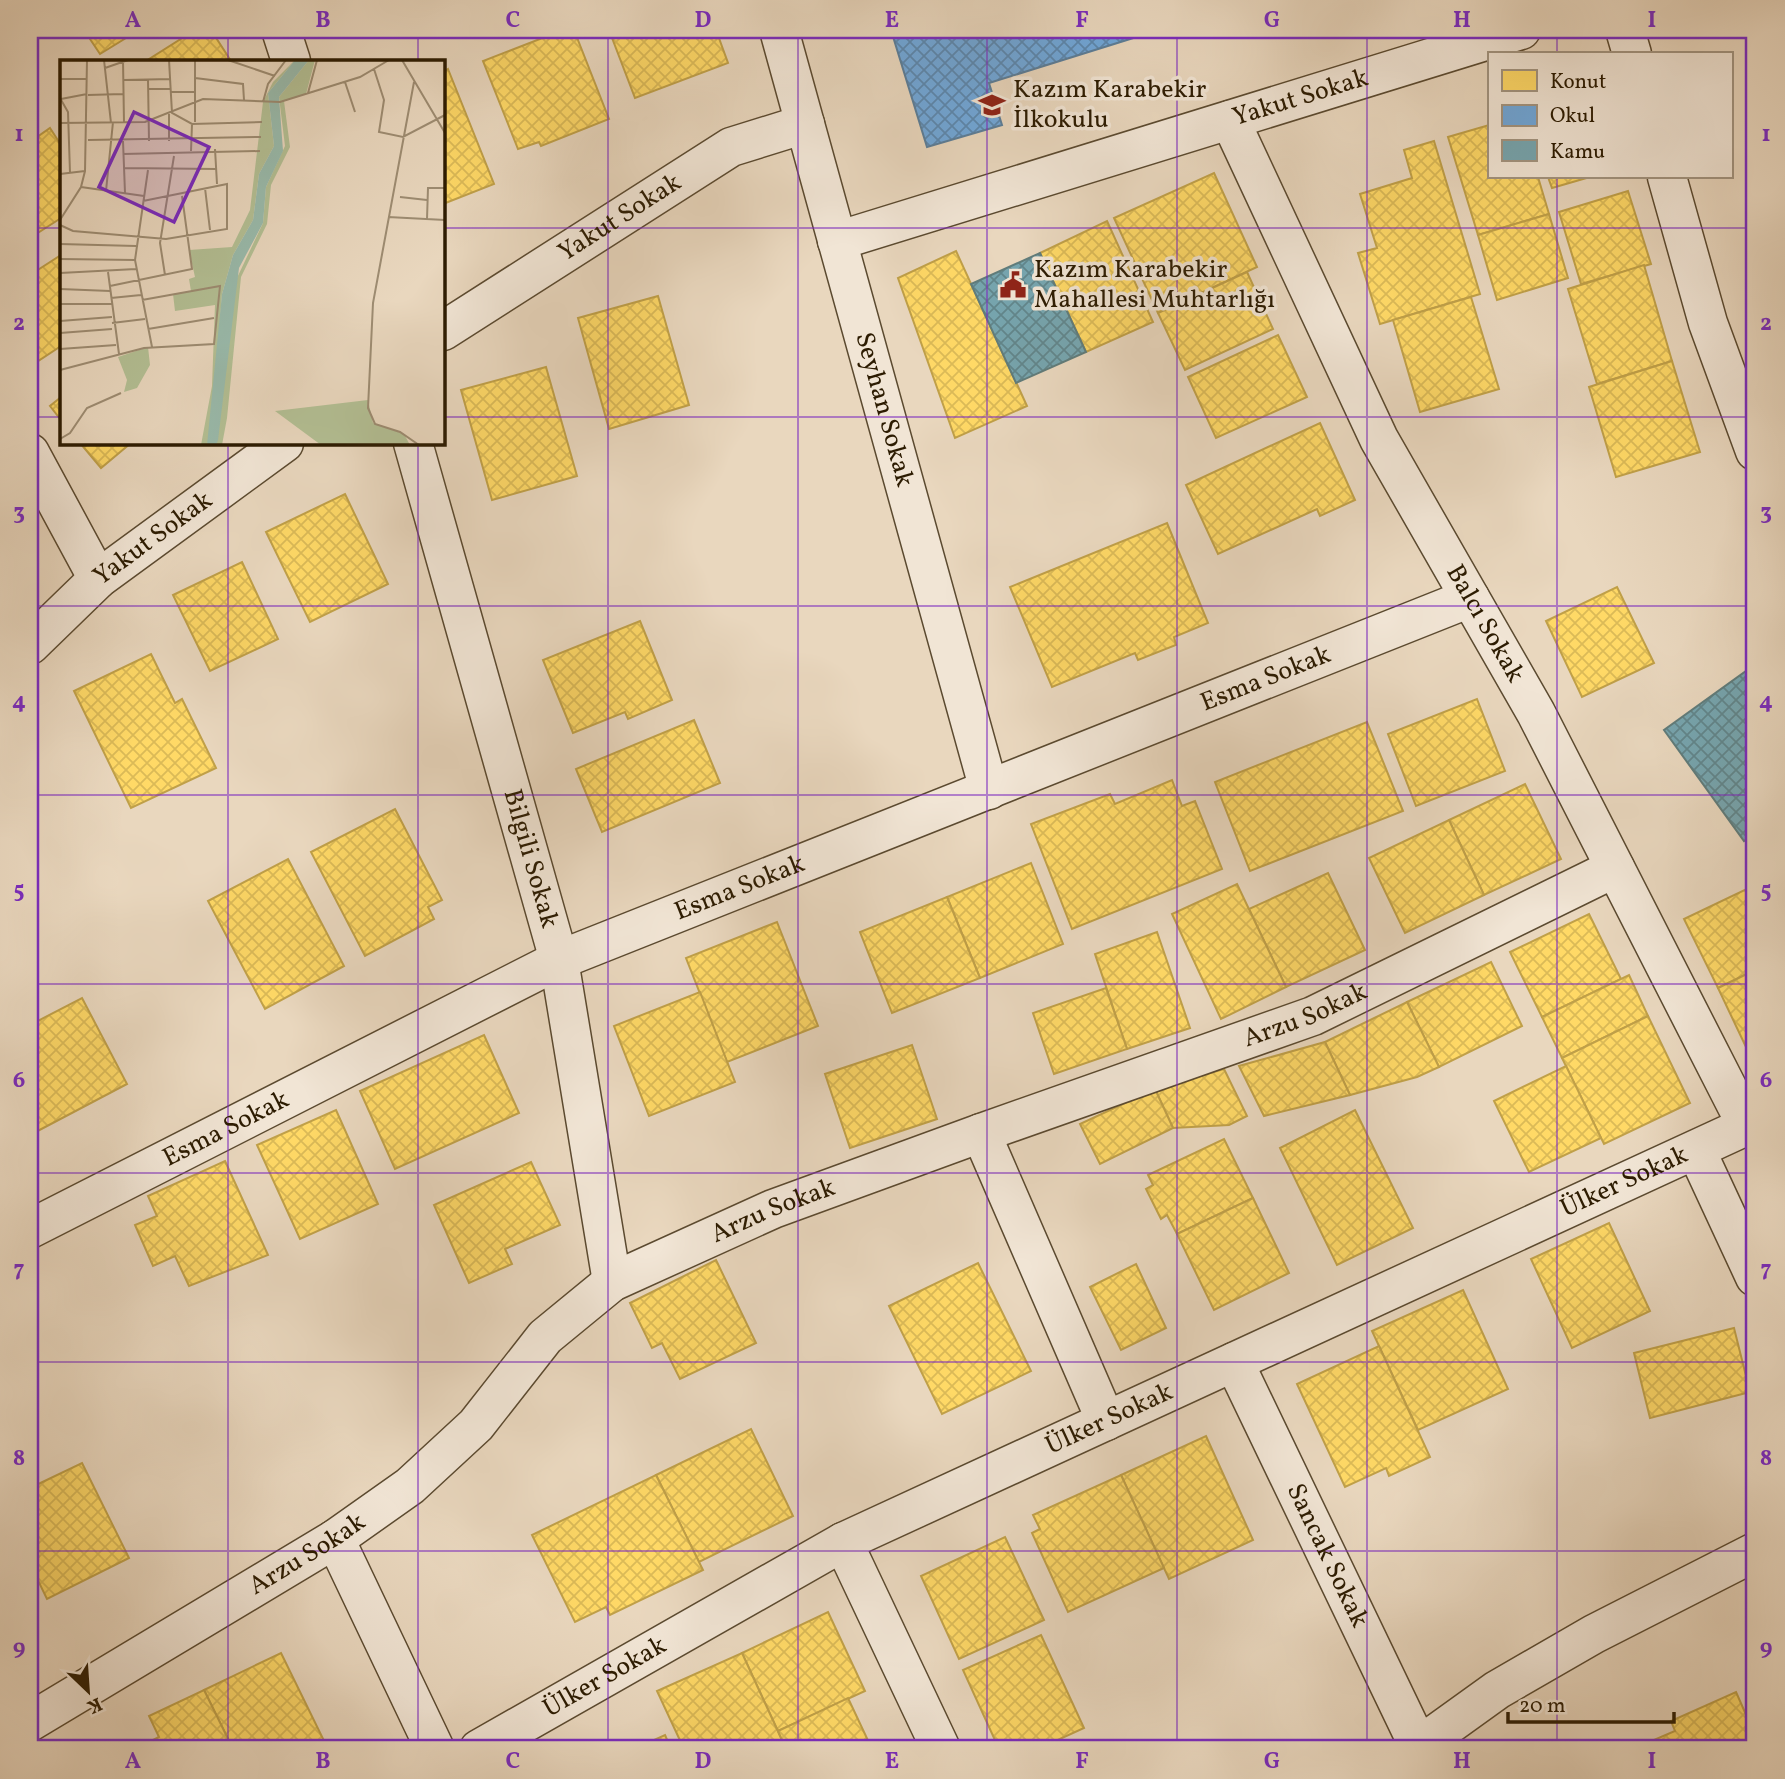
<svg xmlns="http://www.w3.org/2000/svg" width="1785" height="1779" font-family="Vollkorn,serif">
  <defs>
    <pattern id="homes-cross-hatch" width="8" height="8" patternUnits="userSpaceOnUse" patternTransform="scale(1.75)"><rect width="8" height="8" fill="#ffd966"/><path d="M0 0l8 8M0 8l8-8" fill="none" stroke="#dbba57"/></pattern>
    <pattern id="schools-cross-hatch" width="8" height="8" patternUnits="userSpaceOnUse" patternTransform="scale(1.75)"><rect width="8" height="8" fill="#6fa8dc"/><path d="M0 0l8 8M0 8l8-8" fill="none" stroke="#5b88b0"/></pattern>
    <pattern id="public-cross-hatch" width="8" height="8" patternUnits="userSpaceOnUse" patternTransform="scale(1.75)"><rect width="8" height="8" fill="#76a5af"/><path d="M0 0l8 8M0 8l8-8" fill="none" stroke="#61868c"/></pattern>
  </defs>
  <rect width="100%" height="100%" fill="#e9d7be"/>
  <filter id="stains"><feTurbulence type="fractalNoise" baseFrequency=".00286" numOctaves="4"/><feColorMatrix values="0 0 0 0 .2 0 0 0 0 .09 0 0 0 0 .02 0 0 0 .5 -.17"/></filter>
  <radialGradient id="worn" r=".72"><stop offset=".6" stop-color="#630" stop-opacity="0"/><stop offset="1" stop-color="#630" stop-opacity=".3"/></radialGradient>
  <g fill="url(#homes-cross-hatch)" stroke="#c0a048" stroke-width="2">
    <path d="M84,30h55l-39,24z"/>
    <path d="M195,30h16l20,31h-85z"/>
    <path d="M563,30h11l35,89 -68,27 -2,-4 -21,7 -35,-88z"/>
    <path d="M609,30h107l12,33 -93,35z"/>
    <path d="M448,69l46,115 -51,20v-132z"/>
    <path d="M1489,125v52h49l11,37 -71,21 -30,-98z"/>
    <path d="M50,128l11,17v73l-31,20v-96z"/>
    <path d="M1434,141l46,153 -100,30 -22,-71 19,-5 -17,-54 52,-16 -8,-28z"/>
    <path d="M1214,173l43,94 -99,46 -44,-95z"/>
    <path d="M1548,177h42l-38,11z"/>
    <path d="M1628,191l23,73 -70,20 -22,-72z"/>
    <path d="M1549,214l19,64 -71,22 -19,-65z"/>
    <path d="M1107,221l46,101 -67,30 -46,-99z"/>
    <path d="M956,251l71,155 -72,32 -57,-160z"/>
    <path d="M61,255v91l-29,19 -2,-3v-87z"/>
    <path d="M1644,265l28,96 -75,23 -29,-95z"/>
    <path d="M1247,272l26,57 -88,41 -27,-57z"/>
    <path d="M658,296l31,109 -80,24 -31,-111z"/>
    <path d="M1471,297l28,92 -79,23 -27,-92z"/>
    <path d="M1278,335l29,62 -91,41 -28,-61z"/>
    <path d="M1672,361l28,91 -84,25 -27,-90z"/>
    <path d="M546,367l31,109 -85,24 -31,-110z"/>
    <path d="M61,397v23l-11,-14z"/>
    <path d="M1320,423l35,77 -35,16 -3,-7 -99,45 -32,-69z"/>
    <path d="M80,443h51l-30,25z"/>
    <path d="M345,494l43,90 -78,38 -44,-90z"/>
    <path d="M1167,523l41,100 -34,14 2,8 -38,15 -3,-7 -83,34 -42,-100z"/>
    <path d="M242,562l36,77 -68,32 -37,-76z"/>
    <path d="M1617,587l37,76 -72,34 -36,-76z"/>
    <path d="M640,621l32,79 -44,19 -3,-7 -52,21 -30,-73z"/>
    <path d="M151,654l24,49 7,-4 34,69 -85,40 -57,-117z"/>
    <path d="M1477,699l28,72 -89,35 -28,-72z"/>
    <path d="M694,720l26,63 -118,49 -26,-63z"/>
    <path d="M1367,722l36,89 -153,60 -35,-89z"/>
    <path d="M1172,780l10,26 13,-5 27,68 -150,60 -41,-105 79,-30 5,10z"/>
    <path d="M1525,784l36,75 -77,36 -35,-75z"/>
    <path d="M395,809l47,91 -14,7 6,12 -69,37 -54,-104z"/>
    <path d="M1449,820l35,75 -79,38 -36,-75z"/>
    <path d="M288,859l56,107 -79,43 -57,-108z"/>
    <path d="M1031,863l32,81 -83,34 -33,-81z"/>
    <path d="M1328,873l37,77 -79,37 -37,-78z"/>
    <path d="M1237,884l49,103 -65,32 -49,-105z"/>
    <path d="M1755,885v85l-37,18 -34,-69z"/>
    <path d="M947,897l33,81 -88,35 -32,-81z"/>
    <path d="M1589,914l32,65 -79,38 -32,-65z"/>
    <path d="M777,922l41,104 -91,36 -41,-104z"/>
    <path d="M1157,932l33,96 -63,21 -32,-95z"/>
    <path d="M1491,962l31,64 -83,41 -32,-65z"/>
    <path d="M1755,970v96l-37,-78z"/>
    <path d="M1629,975l19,41 -86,42 -20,-41z"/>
    <path d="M1106,988l21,61 -73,25 -21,-61z"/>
    <path d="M700,992l35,90 -86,34 -35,-90z"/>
    <path d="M82,998l45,86 -97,51v-110z"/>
    <path d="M1407,1002l32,65 -22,10 -67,18 -25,-53z"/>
    <path d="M1648,1016l42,87 -86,41 -42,-86z"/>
    <path d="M484,1035l35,78 -124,56 -35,-78z"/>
    <path d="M1325,1042l25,53 -86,21 -25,-50z"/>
    <path d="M912,1045l25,74 -87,29 -25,-74z"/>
    <path d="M1566,1066l35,72 -72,34 -35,-71z"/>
    <path d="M1224,1069l23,47 -18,9 -56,3 -18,-39z"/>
    <path d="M1155,1089l18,39 -73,36 -20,-40z"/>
    <path d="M336,1110l42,94 -78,35 -43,-94z"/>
    <path d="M1355,1110l58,118 -76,37 -57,-117z"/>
    <path d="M1224,1139l29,59 -76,36 -10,-19 -6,4 -15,-30 7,-4 -5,-10z"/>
    <path d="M225,1161l43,94 -79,31 -14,-30 -22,10 -18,-41 22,-9 -9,-20z"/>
    <path d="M531,1162l29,63 -55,24 7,15 -43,19 -35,-78z"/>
    <path d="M1253,1198l36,75 -75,37 -37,-76z"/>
    <path d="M1609,1223l41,88 -78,37 -41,-89z"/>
    <path d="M716,1260l40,83 -76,36 -18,-36 -10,5 -22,-45z"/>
    <path d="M978,1263l53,108 -89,43 -53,-108z"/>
    <path d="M1136,1264l30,64 -45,22 -31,-63z"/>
    <path d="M1463,1290l45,99 -90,41 -46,-99z"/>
    <path d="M1734,1328l16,64 -100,26 -16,-65z"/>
    <path d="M1379,1346l51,111 -41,19 -3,-8 -41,19 -48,-103z"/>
    <path d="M751,1429l42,87 -94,46 -43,-87z"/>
    <path d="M1206,1436l47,104 -84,39 -48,-104z"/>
    <path d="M82,1463l47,95 -82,41 -17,-35v-76z"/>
    <path d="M656,1475l47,95 -93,45 -4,-8 -31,15 -43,-87z"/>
    <path d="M1121,1475l43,93 -96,44 -36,-79 8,-4 -7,-14z"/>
    <path d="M1005,1537l39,83 -85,39 -38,-83z"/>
    <path d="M828,1612l37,79 -87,40 -36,-78z"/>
    <path d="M1041,1635l43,93 -46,21h-39l-36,-79z"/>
    <path d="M281,1653l47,96h-95l-29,-59z"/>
    <path d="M742,1653l44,96h-102l-27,-58z"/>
    <path d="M204,1690l29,59h-91l-1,-3 18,-9 -10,-21z"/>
    <path d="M1736,1692l19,43v14h-113l-2,-3 35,-15 -4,-10z"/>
    <path d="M848,1698l24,51h-86l-8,-18z"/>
    <path d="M665,1735l6,14h-37z"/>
  </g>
  <path fill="url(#schools-cross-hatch)" stroke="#5b7e9a" stroke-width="2" d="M891,30h268l-170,53 13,42 -75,22z"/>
  <g fill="url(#public-cross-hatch)" stroke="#607c7b" stroke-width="2">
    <path d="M1040,253l46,99 -70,31 -45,-99z"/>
    <path d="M1753,666l2,3v164l-11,8 -80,-111z"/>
  </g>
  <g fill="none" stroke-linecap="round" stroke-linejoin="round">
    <g stroke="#5b4a30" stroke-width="41">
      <g id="minor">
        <path d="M281,30l10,31"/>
        <path id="s1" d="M779,30l210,760"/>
        <path d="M1625,30l7,24"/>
        <path id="s2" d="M1230,120l149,319 157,274 211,413"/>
        <path d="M1667,177l41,146 47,128"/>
        <path id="s3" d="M837,241l684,-211"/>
        <path id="s4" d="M443,331l288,-184 74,-23"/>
        <path id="s5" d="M413,443l146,517 53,322"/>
        <path d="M30,453l68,126"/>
        <path id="s6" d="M30,645l68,-66 186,-136"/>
        <path d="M981,1133l125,288"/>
        <path d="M1696,1150l59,127"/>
        <path id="s7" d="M30,1229l529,-269 911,-362"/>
        <path id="s8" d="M1234,1362l186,387"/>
        <path d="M335,1539l100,210"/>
        <path d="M843,1542l98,207"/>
        <path id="s9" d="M30,1722l305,-183 75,-53 66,-61 69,-88 67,-55 161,-73 208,-76 332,-117 302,-148"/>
        <path id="s10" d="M479,1749l364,-207 912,-420"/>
        <path d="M1415,1749l82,-59 97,-56 161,-82"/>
      </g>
    </g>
    <use href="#minor" stroke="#f1e5d5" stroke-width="38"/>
  </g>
  <path fill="none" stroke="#7b2cbf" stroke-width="2" stroke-opacity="0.55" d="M228,30v31M418,30v31M608,30v1719M798,30v1719M987,30v1719M1177,30v1719M1367,30v1719M1557,30v24M1557,177v1572M30,228h31M443,228h1312M30,417h31M443,417h1312M228,443v1306M418,443v1306M30,606h1725M30,795h1725M30,984h1725M30,1173h1725M30,1362h1725M30,1551h1725"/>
  <defs>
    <g id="school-bare" transform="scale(2.1)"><path d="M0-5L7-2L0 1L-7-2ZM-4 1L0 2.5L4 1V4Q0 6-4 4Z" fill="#8f2418" stroke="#f1e5d5" stroke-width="2.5" paint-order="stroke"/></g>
    <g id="civic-bare" transform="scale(2.1)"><path d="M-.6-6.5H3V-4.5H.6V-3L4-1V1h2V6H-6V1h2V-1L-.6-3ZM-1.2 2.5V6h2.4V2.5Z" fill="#8f2418" stroke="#f1e5d5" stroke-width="2.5" paint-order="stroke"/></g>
  </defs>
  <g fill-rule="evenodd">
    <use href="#school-bare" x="992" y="105"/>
    <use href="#civic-bare" x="1013" y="285"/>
  </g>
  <g text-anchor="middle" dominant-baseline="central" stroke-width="7" stroke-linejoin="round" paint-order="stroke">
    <g font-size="26" fill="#2c1b01" stroke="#f1e5d5" text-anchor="start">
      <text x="1013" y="90">Kazım Karabekir<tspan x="1013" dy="30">İlkokulu</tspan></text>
      <text x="1034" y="270">Kazım Karabekir<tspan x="1034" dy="30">Mahallesi Muhtarlığı</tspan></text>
    </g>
    <g font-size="26" fill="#2c1b01" stroke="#f1e5d5">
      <text stroke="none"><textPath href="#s3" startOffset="485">Yakut Sokak</textPath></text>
      <text stroke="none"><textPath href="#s4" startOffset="210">Yakut Sokak</textPath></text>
      <text stroke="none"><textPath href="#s1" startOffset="394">Seyhan Sokak</textPath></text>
      <text stroke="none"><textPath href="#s6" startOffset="163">Yakut Sokak</textPath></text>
      <text stroke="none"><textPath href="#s2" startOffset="565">Balcı Sokak</textPath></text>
      <text stroke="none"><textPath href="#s7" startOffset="1354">Esma Sokak</textPath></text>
      <text stroke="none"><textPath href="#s5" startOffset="432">Bilgili Sokak</textPath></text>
      <text stroke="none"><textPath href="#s7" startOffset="788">Esma Sokak</textPath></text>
      <text stroke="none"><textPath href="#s9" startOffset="1479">Arzu Sokak</textPath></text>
      <text stroke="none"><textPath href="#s7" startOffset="220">Esma Sokak</textPath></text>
      <text stroke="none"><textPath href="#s10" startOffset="1279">Ülker Sokak</textPath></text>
      <text stroke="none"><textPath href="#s9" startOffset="912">Arzu Sokak</textPath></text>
      <text stroke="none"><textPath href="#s10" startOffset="712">Ülker Sokak</textPath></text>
      <text stroke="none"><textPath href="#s9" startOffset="324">Arzu Sokak</textPath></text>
      <text stroke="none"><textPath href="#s8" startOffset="215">Sancak Sokak</textPath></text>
      <text stroke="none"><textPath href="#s10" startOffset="145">Ülker Sokak</textPath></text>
    </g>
  </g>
  <g transform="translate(60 60)">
    <rect width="385" height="385" fill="#e9d7be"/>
    <path d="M235,0l-27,33 6,53 -15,28 -6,46 -20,35 -11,39 -11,139 -4,12h-6l11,-59 3,-81 -40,6 -2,-17 18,-3 -2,-12 6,-2 -6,-27 43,-3 18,-37 13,-108 10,-20zM249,0h6l-9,34 -22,7 6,46 -19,38 -4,39 -26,53 -14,141 -5,27h-6l20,-165 27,-57 3,-36 19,-41 -6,-49zM308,340l5,23 31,11 6,11h-89l-46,-34z" fill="#b3bf94"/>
    <path d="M88,287l2,18 -13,23 -13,4 3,-12 -9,-23z" fill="#b3bf94"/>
    <path d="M235,0h14l-30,37 4,54 -17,36 -3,36 -24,45 -21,172 -2,5h-9l15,-151 11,-39 20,-35 6,-46 15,-28 -6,-53z" fill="#99baab"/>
    <path fill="none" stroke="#9d8c72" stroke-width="2" d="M44,0l7,63M63,0l1,63M109,0l3,53 20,11 70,-2M135,0v62M168,0l47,16M342,0l43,73M45,8l23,-8M314,9l10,31 -5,32 24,5 42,-22M135,18l48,6 1,16M0,19h27M64,20l47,-1M88,20l1,61M285,22l10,30M354,22l-41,221 -5,105 7,16 25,8 19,13M89,29h22M111,32h24M248,33l9,-33M28,35l35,-1M0,38l8,14 2,61M1,39l26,-5M203,42l5,-18 18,-24M109,54v27M0,63l85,-1 58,-23 77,3 80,-25 29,-17M28,80l173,-3M63,81l2,52M155,89l2,35M131,91l1,-27M63,94l137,-3M64,108l92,1M88,110l-13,90 17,87M0,114l25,-3M21,127l63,9M145,128l5,42M46,131l7,-69M340,137l27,3M328,157l57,3M367,159l1,-31h17M0,160l21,-33 4,-16 2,-111M0,165l13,6 93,8 61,-10v-45l-84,17M0,184l76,2M0,199l75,1M48,212l11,82M0,213l76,-4M105,215l-5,-32 14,-87M50,226l82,-17 -10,-73M0,229l50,2M51,238l30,-3M0,244h52M0,261l52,-4M52,263l33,-4M88,269l66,-11M0,273l52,-4M0,289l56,-4M0,310l84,-22 70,-4 6,-58 -78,14M0,379l10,-6 17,-25 34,-15"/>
    <path fill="#7b2cbf" fill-opacity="0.15" stroke="#7b2cbf" stroke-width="3.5" d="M74,52l75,35 -35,75 -75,-35z"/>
    <rect width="385" height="385" fill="none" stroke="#2c1b01" stroke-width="3.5"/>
  </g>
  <rect width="1785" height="1779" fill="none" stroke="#e9d7be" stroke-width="77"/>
  <rect x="1488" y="52" width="245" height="126" fill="#f1e5d5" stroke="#a29480" stroke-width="2"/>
  <rect x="1502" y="70" width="35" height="21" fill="#ffd966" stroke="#a29480" stroke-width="2"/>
  <text x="1550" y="88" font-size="21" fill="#2c1b01">Konut</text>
  <rect x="1502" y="105" width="35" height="21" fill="#6fa8dc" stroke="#a29480" stroke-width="2"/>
  <text x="1550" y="122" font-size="21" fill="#2c1b01">Okul</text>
  <rect x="1502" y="140" width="35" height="21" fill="#76a5af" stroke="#a29480" stroke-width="2"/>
  <text x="1550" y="158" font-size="21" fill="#2c1b01">Kamu</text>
  <g transform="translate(88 1691) rotate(155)" stroke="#f1e5d5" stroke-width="5" paint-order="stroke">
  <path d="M0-5L12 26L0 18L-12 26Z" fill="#2c1b01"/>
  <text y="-10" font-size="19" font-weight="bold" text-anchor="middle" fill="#2c1b01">K</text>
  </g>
  <path d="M1508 1712v10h166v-10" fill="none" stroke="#2c1b01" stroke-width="3.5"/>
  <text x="1519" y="1712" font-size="21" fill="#2c1b01" stroke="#f1e5d5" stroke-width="5" paint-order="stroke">20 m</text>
  <rect x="38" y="38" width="1708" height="1702" fill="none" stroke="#7b2cbf" stroke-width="2.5"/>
  <g font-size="23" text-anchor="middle" font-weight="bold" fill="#7b2cbf">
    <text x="133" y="27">A</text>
    <text x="323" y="27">B</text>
    <text x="513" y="27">C</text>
    <text x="703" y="27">D</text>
    <text x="892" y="27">E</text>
    <text x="1082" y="27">F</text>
    <text x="1272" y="27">G</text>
    <text x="1462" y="27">H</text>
    <text x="1652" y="27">I</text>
    <text x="19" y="141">1</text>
    <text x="1766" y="141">1</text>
    <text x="19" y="330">2</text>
    <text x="1766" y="330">2</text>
    <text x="19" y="519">3</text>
    <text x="1766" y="519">3</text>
    <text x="19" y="708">4</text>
    <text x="1766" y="708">4</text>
    <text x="19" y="897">5</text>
    <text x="1766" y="897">5</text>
    <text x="19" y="1087">6</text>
    <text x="1766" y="1087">6</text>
    <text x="19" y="1276">7</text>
    <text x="1766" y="1276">7</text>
    <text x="19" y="1465">8</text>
    <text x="1766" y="1465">8</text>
    <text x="19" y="1654">9</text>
    <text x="1766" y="1654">9</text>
    <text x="133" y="1768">A</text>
    <text x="323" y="1768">B</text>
    <text x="513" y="1768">C</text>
    <text x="703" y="1768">D</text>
    <text x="892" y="1768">E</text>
    <text x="1082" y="1768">F</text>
    <text x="1272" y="1768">G</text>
    <text x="1462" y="1768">H</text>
    <text x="1652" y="1768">I</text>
  </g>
  <rect width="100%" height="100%" filter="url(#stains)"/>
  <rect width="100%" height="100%" fill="url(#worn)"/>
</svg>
